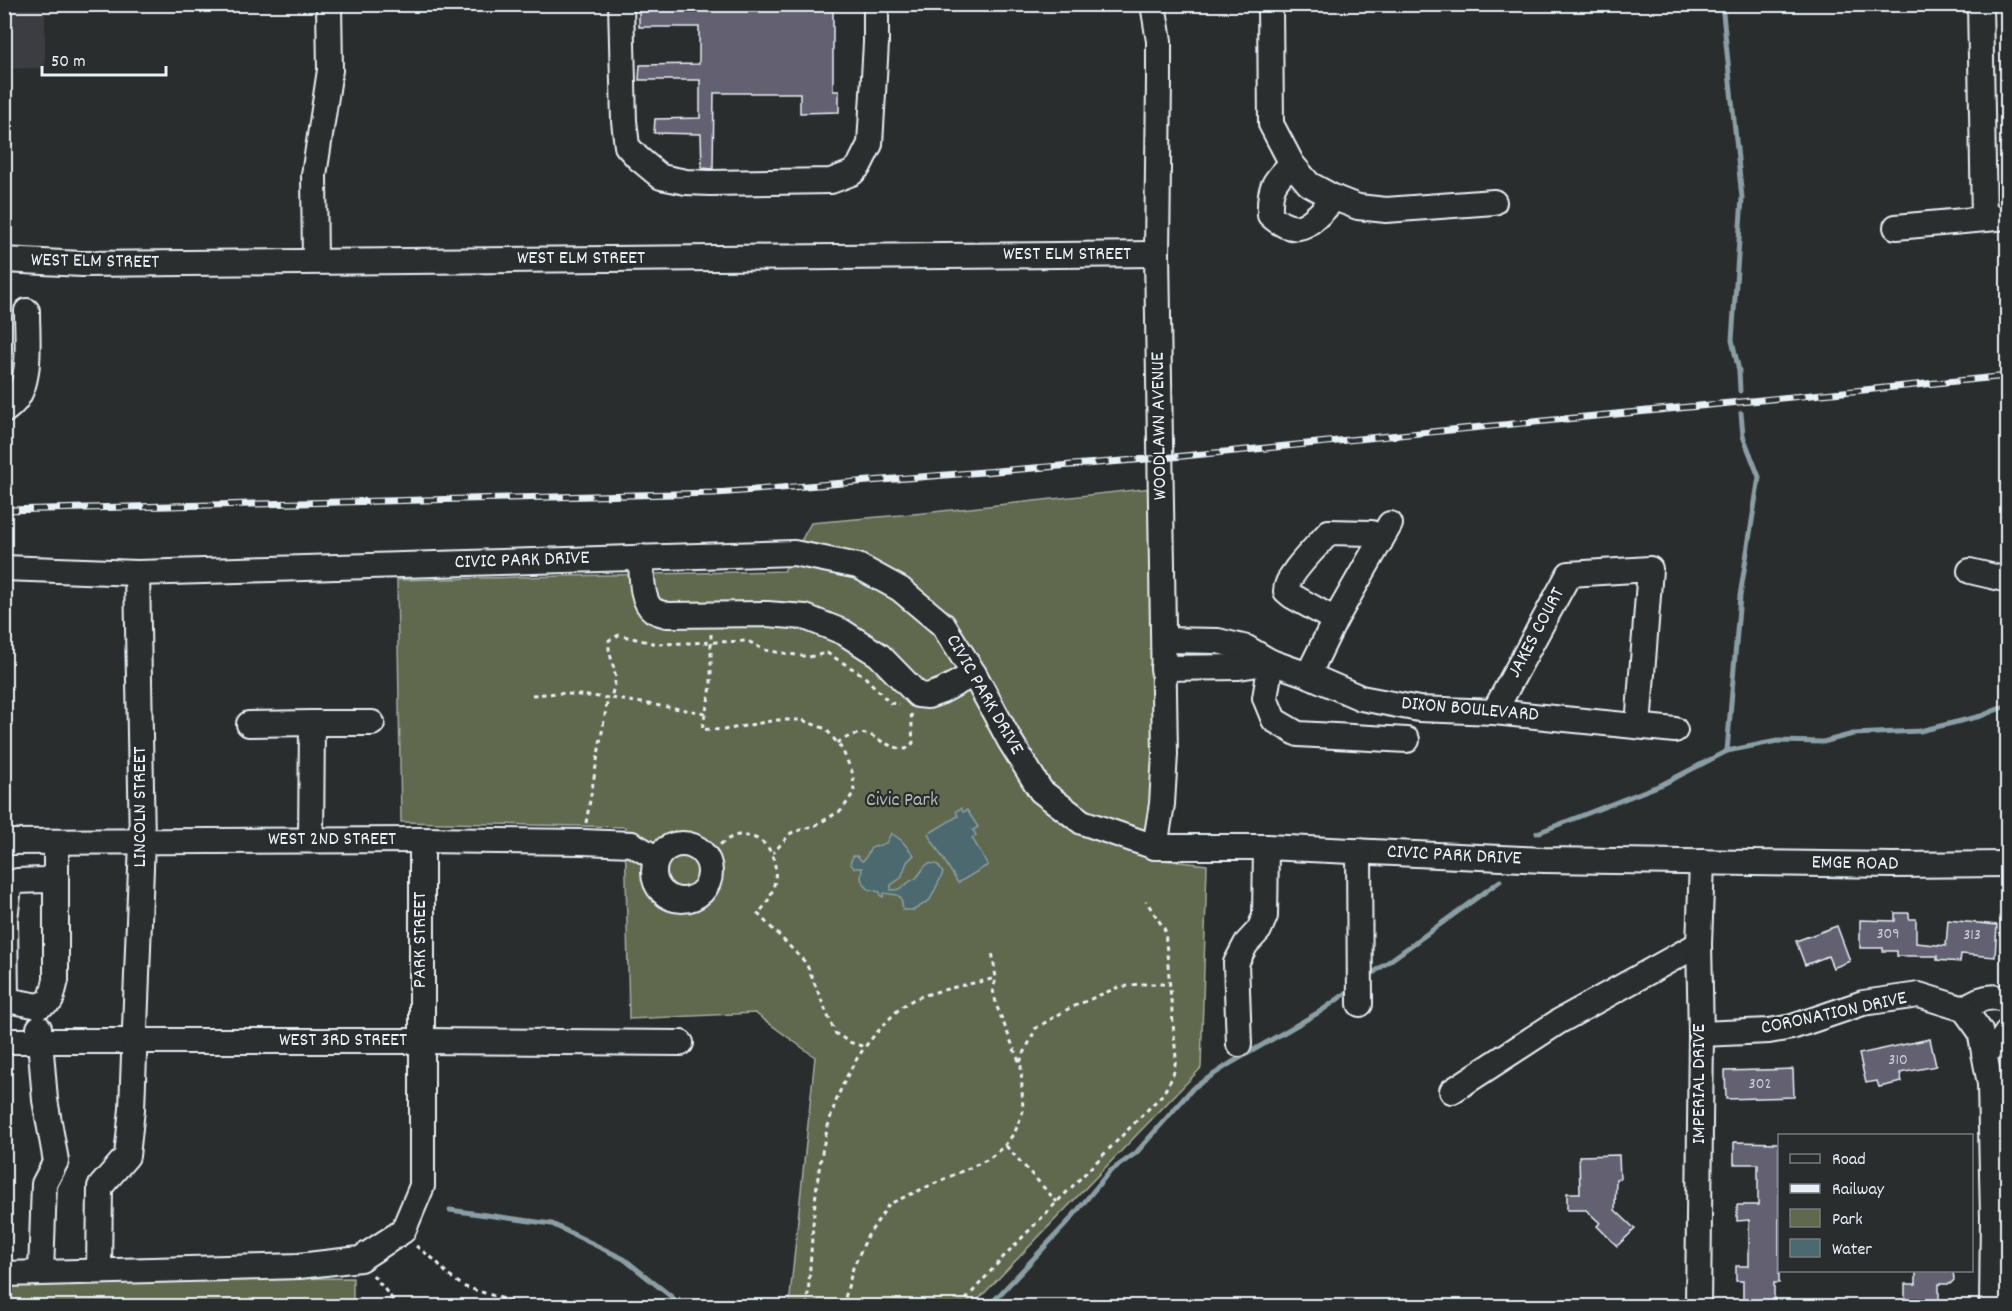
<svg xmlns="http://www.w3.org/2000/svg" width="2012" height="1311" font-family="Dekko,sans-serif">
  <rect width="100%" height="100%" fill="#2a2d2e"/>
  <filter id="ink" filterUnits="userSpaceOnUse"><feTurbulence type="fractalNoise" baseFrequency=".0167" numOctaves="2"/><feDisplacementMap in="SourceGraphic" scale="12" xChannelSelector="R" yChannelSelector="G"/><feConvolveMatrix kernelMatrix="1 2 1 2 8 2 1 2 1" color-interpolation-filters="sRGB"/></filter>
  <g filter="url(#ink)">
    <path fill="#3b3c42" d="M4,5h41v63l-40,1z"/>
    <g fill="#61684e" stroke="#a4aca3" stroke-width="1.5">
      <path d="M1161,487l-8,372 54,6 -6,203 -229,238h-183l26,-249 -60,-44 -126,6 -4,-192 -224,-5 -4,-242 387,-9 27,-48 113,-10z"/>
      <path d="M353,1278v28h-348l-1,-25z"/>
    </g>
    <g fill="#4b696e" stroke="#8a9fa5" stroke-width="1.5">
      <path d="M961,808l2,4 4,-2 11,17 -5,3 3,5 -4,3 16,27 -30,18 -30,-49 30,-18 -2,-5z"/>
      <path d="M891,833l10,7 13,15 -7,7 -6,16 -10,7v5c11,1 15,-8 24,-11 9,-7 8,-20 23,-14l5,8 -13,27 -16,10h-11l-2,-12 -4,-3 -13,-2 -1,4 -2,-1 -1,-4 -12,-3 -7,-10 1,-11h-8l-4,-5 3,-7h4l5,5 2,-1 7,-12 15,-5z"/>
    </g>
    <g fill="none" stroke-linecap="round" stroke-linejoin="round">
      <g stroke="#8a9fa5" stroke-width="5">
        <path d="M1722,4l20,194 -10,142 7,31 1,20"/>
        <path d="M1727,751l13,-155 19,-119 -16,-41 -2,-23"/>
        <path d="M1537,833l126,-49 64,-33 50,-10 46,1 30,-8 67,-3 61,-15 27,-11"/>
        <path d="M1366,978l134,-97"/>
        <path d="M450,1210l102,14 72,35 49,39 5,8"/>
        <path d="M989,1306l79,-84 41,-50 27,-19 57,-65 38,-25 90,-52 31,-22"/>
      </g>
    </g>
    <g fill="#636072" stroke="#e8f1f8" stroke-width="1.5">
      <path d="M692,4h141v87h6v21l-39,1v-20h-86l-1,76 -11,-1 -1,-34 -47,-1 1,-14 45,-1v-38h-61l1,-15 59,-1v-37h-60v-16l53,-1z"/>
      <path d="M1895,913h14v6h7v24l30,3 2,-26 49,5 -2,32 -34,-3 -1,8 -23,-2v-4h-40v-5h-14v-3h-23v-28l35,1z"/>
      <path d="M1837,926l13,35 -17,7 -5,-12 -23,9 -9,-24z"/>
      <path d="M1930,1039l6,27 -36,7 2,9 -23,5 -2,-6 -11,2 -7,-29z"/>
      <path d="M1793,1069l1,28 -68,2 -1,-28z"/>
      <path d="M1734,1142l45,1v140h-5v23h-31v-25h-7v-15h13v-46l-12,1v-16h21v-41h-24z"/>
      <path d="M1619,1155l1,24h-4l-1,31 20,19 -18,17 -20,-20 3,-3 -14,-13h-19v-17h13l-1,-37z"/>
      <path d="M1916,1270h37l1,10 -4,4h-11v22h-34v-22h11z"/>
    </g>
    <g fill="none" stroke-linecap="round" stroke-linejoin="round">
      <g stroke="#e8f1f8" stroke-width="28">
        <g id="minor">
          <path d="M621,4l3,117 3,25 11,12 23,19 25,5 24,1 121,-2 21,-8 7,-7 11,-22 6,-101v-39"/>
          <path d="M1153,4l6,37v38l-2,175 8,500 -3,50 -7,43"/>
          <path d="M1270,4l1,120 21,40 17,20 26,14 23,9 28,3 108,-8"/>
          <path d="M1980,4l4,215"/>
          <path d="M1292,164c-19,17 -23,24 -22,51 29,27 43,5 65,-17"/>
          <path d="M1896,227l112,-10"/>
          <path d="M4,260l78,4 1075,-10"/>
          <path d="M315,261l-1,-86 16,-105 -1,-66"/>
          <path d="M4,411c4,-3 8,-6 11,-10 17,-21 12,-64 12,-90"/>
          <path d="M641,557c1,15 -1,43 12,53 3,2 10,4 14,5l100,-1 38,3 38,15 36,23 39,40 10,1 14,-5 32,-17"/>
          <path d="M4,568l133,5 657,-20 64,13 42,23 43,36 31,49 36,67 31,50 41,31 73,25h111l278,13 349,5 115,-1"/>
          <path d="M1970,571l38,9"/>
          <path d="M1335,620l-43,-24 -6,-5c0,-17 32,-45 43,-59l42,1 9,9"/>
          <path d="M1164,640l54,1 29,7 24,14 37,13 53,23 58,11 75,3 181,18"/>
          <path d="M1271,662l-6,36 9,22 24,14 109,6"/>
          <path d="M1163,668l76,-1 32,-5"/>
          <path d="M1308,675l27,-55 55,-96"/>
          <path d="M1494,712l75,-138 81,-5 -12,157"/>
          <path d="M312,723h60"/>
          <path d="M249,724l63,-1 -1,117"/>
          <path d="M4,842l418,-2 161,2 49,2 24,14"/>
          <circle cx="682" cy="872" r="28"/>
          <path d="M1359,851l1,153"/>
          <path d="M56,882l-12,-2 -27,1 -8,7 -4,30 1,82 33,6 12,-6 5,-20v-138"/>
          <path d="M1964,1009c14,-11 28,-15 44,-9"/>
          <path d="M39,1028l6,72 11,61 -12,23 -3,89"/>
          <path d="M1701,1034l68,-3 23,-4 71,-24 56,-8 45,14 16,22 10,53 3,133 -1,89"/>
          <path d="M4,1041h417l260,2"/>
          <path d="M1239,1044l-3,-81 10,-19 13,-14 6,-14 1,-69"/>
          <path d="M1984,1053l18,-13 6,-9"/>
          <path d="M1452,1091l106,-69 141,-78"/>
          <path d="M99,1271l1,-84 27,-31 5,-47 10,-268 -5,-268"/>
          <path d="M4,1274l295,-8 61,-7 43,-28 19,-45v-346"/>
          <path d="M1698,1306l3,-272 -2,-90 3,-82"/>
        </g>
      </g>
      <g stroke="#e8f1f8" stroke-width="3" stroke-dasharray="4.5 4.5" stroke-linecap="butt">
        <path d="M711,634v53l-9,42 22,1 52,-10h26l24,9 16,20 11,25 1,18 -12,18 -26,15 -25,8 -18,20"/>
        <path d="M532,695l27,-2 50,5"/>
        <path d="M705,713l-94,-15 5,-20 -7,-29v-9l10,-5 38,9 91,-3 16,9 45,7 18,-4 36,22 27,28 9,1"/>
        <path d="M837,743c38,-23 34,3 69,6l7,-6 -2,-32"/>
        <path d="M586,823l22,-125"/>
        <path d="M706,856c8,-6 17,-15 26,-19 7,-4 15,-1 23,1 23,9 25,40 14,60 -2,6 -7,11 -11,16l48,49 29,70 14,9 16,5"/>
        <path d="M1020,1062l16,-34 32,-19 48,-21 23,-4h31"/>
        <path d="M1006,1146l51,56"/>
        <path d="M416,1246l20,15 13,15 16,11 62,19"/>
        <path d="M373,1275l25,31"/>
        <path d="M807,1306c9,-95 3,-205 75,-279 10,-11 20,-23 35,-29 24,-9 54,-14 79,-20"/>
        <path d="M843,1306l10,-38 14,-31 22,-33 100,-45 16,-14 10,-13 8,-21 -2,-45 -24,-59 -4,-17 3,-12 -4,-27"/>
        <path d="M960,1306l46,-52 157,-160 10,-18 3,-18 -11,-128 -19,-29"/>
      </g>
      <use href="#minor" stroke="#2a2d2e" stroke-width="24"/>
      <g stroke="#e8f1f8" stroke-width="7">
        <path id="rail" d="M4,510l712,-17 457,-36 835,-81"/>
      </g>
      <use href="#rail" stroke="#2a2d2e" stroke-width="4.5" stroke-dasharray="14" stroke-linecap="butt"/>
    </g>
  </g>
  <g text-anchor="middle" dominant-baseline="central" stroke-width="4.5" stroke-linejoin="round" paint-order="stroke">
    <g font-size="16" fill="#c7cdd6">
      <text x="1888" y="934">309</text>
      <text x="1972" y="935">313</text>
      <text x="1898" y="1060">310</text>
      <text x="1760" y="1084">302</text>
    </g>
    <g font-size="20" fill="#e8f1f8" stroke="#2a2d2e">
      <text x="1067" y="255">WEST ELM STREET</text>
      <text x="581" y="259">WEST ELM STREET</text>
      <text transform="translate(95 262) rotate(1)">WEST ELM STREET</text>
      <text transform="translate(1160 426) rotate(-91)">WOODLAWN AVENUE</text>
      <text transform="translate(522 561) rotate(-2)">CIVIC PARK DRIVE</text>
      <text transform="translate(1537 633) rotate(-62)">JAKES COURT</text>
      <text transform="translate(984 695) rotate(60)">CIVIC PARK DRIVE</text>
      <text transform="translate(1470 710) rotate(5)">DIXON BOULEVARD</text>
      <text transform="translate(141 807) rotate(-90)">LINCOLN STREET</text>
      <text x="332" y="840">WEST 2ND STREET</text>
      <text transform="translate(1454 856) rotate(3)">CIVIC PARK DRIVE</text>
      <text transform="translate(1855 864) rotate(1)">EMGE ROAD</text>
      <text transform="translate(421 940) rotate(-90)">PARK STREET</text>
      <text transform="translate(1834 1014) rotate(-12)">CORONATION DRIVE</text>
      <text x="343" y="1041">WEST 3RD STREET</text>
      <text transform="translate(1700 1084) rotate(-90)">IMPERIAL DRIVE</text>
    </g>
    <g font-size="20" fill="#b2bab4" stroke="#2a2d2e">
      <text x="902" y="801">Civic Park</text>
    </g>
  </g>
  <rect width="2012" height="1311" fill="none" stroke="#2a2d2e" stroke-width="24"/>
  <rect x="12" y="12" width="1988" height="1287" fill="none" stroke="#e8f1f8" stroke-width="2" filter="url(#ink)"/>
  <rect x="1778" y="1134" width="195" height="138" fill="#2a2d2e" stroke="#767b7f" stroke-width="1.5"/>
  <rect x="1790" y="1154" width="30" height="9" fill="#2a2d2e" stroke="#767b7f" stroke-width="1.5"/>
  <text x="1832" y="1164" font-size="18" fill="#e8f1f8">Road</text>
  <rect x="1790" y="1184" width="30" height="9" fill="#e8f1f8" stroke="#767b7f" stroke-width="1.5"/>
  <text x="1832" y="1194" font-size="18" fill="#e8f1f8">Railway</text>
  <rect x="1790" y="1209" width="30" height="18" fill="#61684e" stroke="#767b7f" stroke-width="1.5"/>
  <text x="1832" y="1224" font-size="18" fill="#e8f1f8">Park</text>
  <rect x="1790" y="1239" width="30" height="18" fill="#4b696e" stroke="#767b7f" stroke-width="1.5"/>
  <text x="1832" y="1254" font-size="18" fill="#e8f1f8">Water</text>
  <path d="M42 66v9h124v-9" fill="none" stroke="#e8f1f8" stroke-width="3"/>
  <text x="51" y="66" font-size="18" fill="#e8f1f8" stroke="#2a2d2e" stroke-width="4.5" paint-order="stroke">50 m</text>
</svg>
